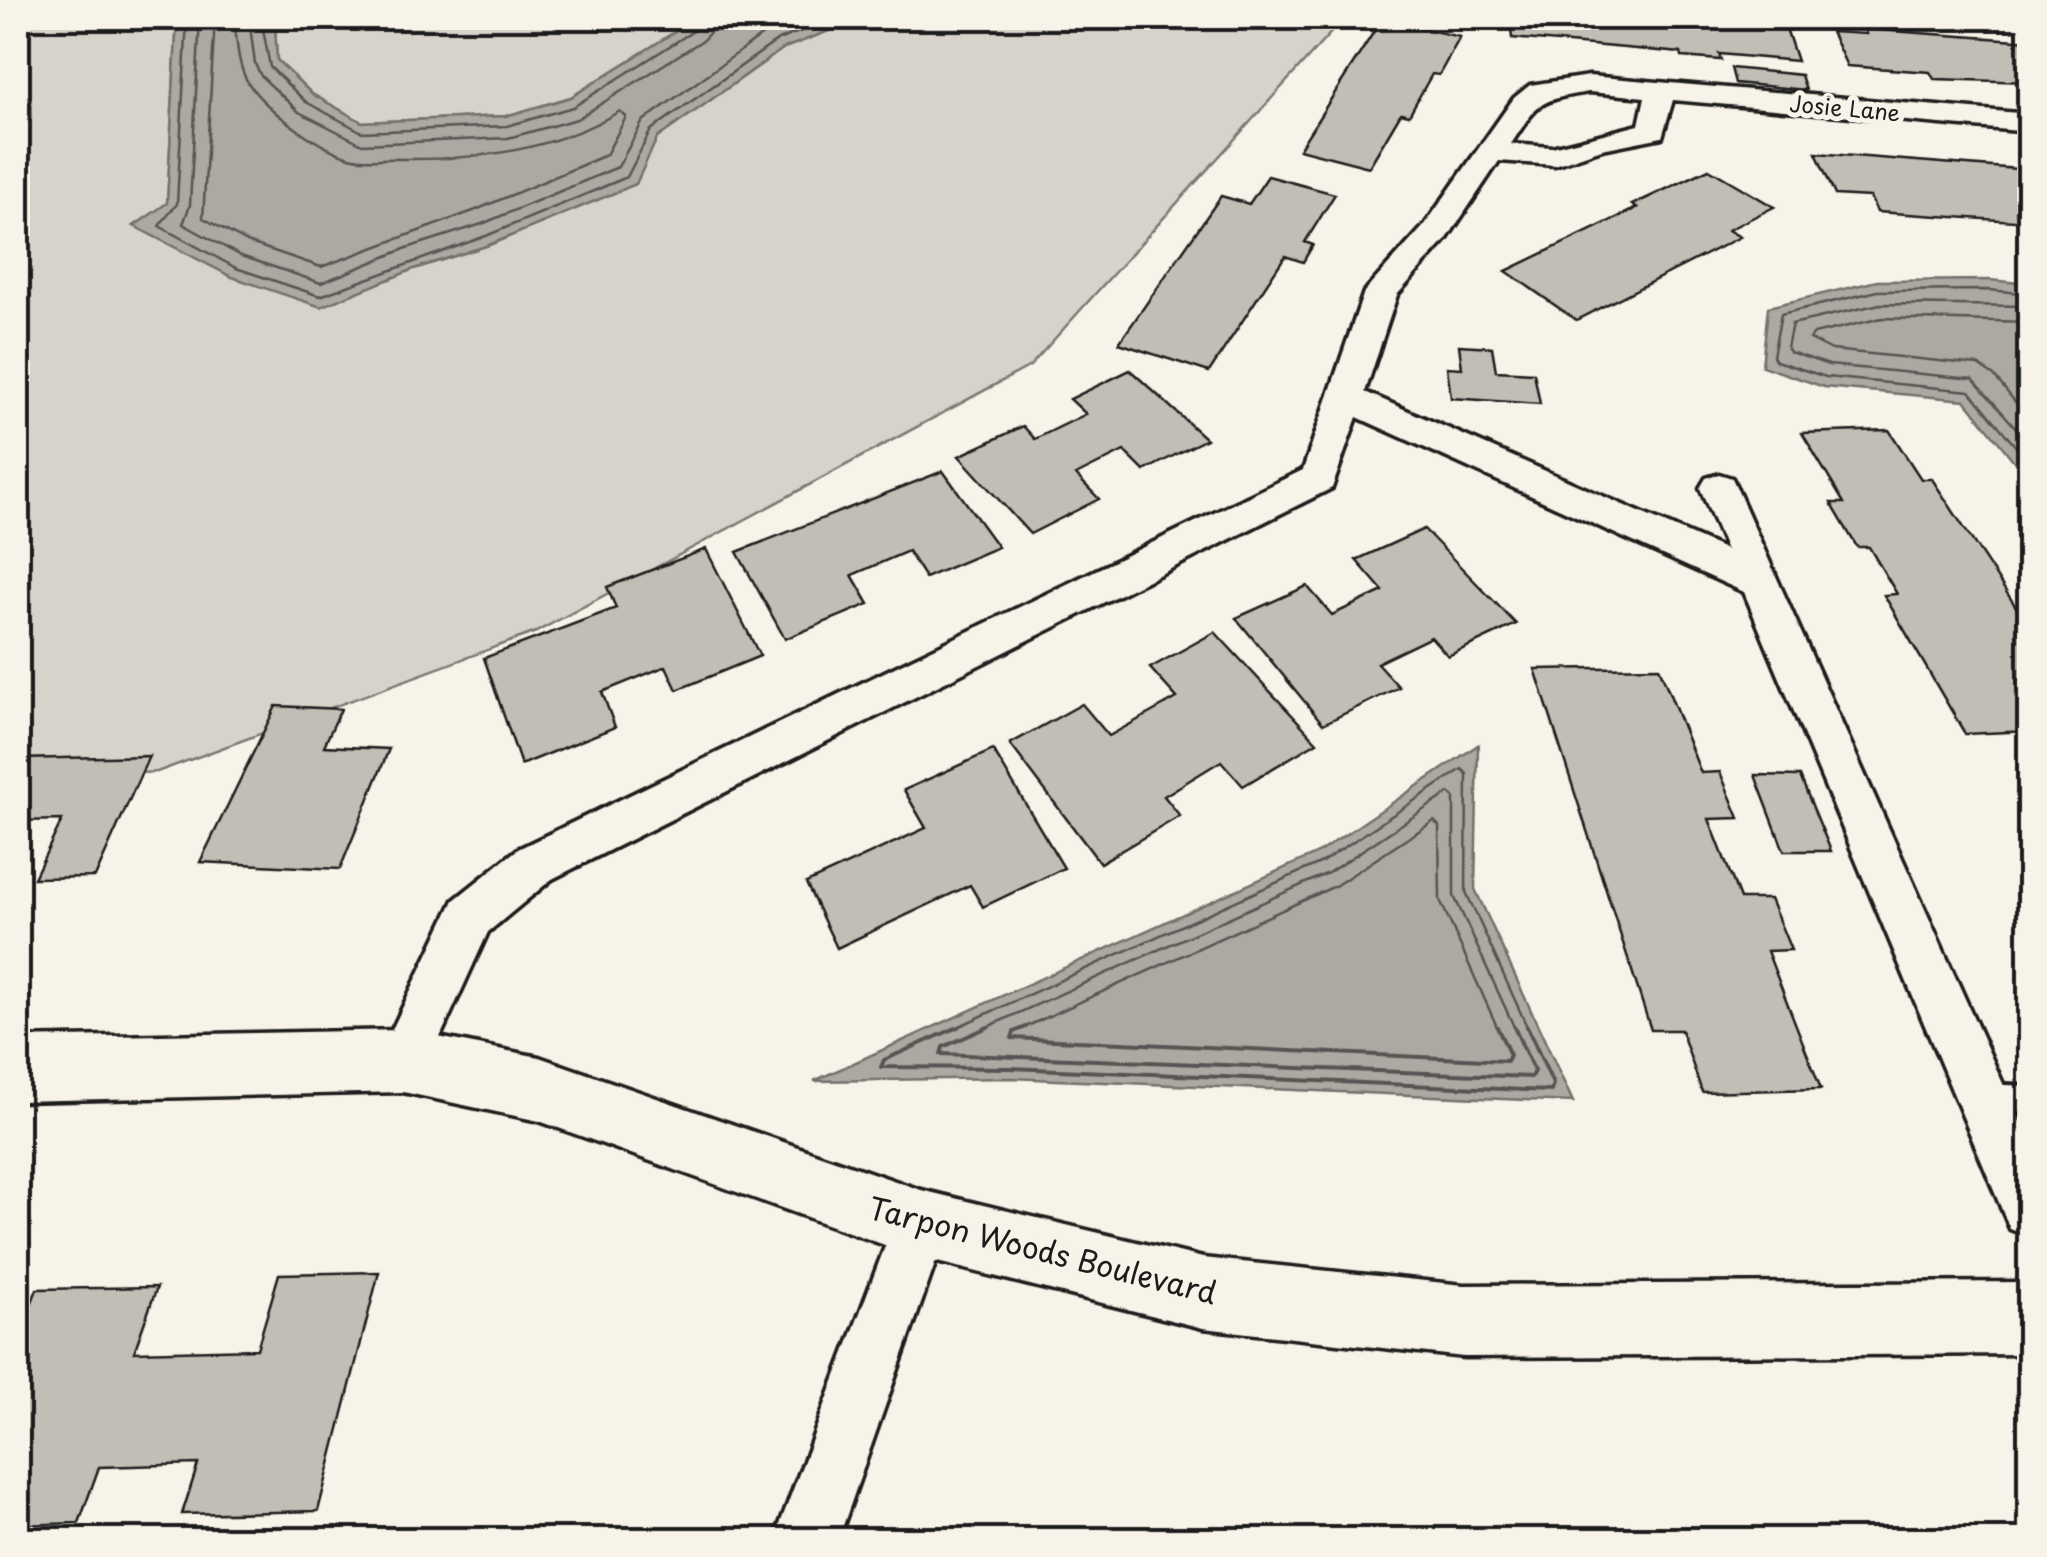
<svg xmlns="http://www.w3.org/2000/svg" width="2047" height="1557" font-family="'Playpen Sans',sans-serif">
  <rect width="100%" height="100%" fill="#f7f3e8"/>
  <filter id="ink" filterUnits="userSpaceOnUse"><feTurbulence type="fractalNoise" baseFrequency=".01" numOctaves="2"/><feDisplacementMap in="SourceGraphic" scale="20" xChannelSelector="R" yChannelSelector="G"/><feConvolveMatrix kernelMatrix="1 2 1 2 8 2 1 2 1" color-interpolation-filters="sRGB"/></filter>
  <g filter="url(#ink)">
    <g fill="#d7d3cb" stroke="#7a7874" stroke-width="2.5">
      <path d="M18,18h159l-10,186 -32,21 279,44 75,-24 146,-61 22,-46 127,-90 79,-30h481l-314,348 -494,266 -379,140 -139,8z"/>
      <path d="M269,18h428l-126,79 -65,19 -144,6 -50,-28 -35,-34 -2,-33z"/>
    </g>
    <g fill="#aca9a2" stroke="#72716c" stroke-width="2.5">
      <path d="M177,18h92l6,9 2,33 35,34 50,28 144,-6 65,-19 126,-79h166l-79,30 -127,90 -21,46 -147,61 -75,24 -93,38 -89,-30 -98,-51 33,-23z"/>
      <path d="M1989,280l40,4v196l-64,-80 -141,-13 -62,-21 6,-59 109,-26z"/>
      <path d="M1478,745l-3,144 98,213 -563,-24 -196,3 504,-228z"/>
    </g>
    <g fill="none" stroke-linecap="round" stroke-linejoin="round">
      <g stroke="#565452" stroke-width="2.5">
        <path d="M187,18l-10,186 -18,22 77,42 84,28 166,-60 141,-59 24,-47 127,-90 57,-22"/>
        <path d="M200,18l-10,187 -7,19 58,32 80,27 86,-35 75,-24 136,-57 25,-46 128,-92 29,-11"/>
        <path d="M215,18l-12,200 44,24 74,25 155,-57 130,-55 20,-38 -6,-6c-67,40 -143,49 -220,48 -15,-1 -32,2 -46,-1 -32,-7 -87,-47 -105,-74 -12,-18 -12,-44 -15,-66"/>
        <path d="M249,18l6,46 6,12 38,36 63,32 146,-6 69,-19 126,-79 8,-9 2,-13"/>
        <path d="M261,18l9,49 36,35 56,30 145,-6 66,-19 122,-77 6,-12"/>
        <path d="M2030,294l-41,-4 -111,1 -97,23 -8,42 3,5 50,16 144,14 60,73"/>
        <path d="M2030,306l-150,-2 -88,20 -5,23 3,5 39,13 144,14 57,65"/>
        <path d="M2030,322l-148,-4 -68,16 -4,5 22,11 146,15 16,11 36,44"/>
        <path d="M953,1029l369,-167 140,-93 5,5 -1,118 62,137"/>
        <path d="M983,1029l345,-156 121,-80 5,4v99l61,133"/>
        <path d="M1021,1029l314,-143 99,-65 5,5 1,74 58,129"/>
      </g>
      <g stroke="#565452" stroke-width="4">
        <path d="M958,1027l-74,33 -3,7 129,1 541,23 2,-7 -26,-57"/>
        <path d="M988,1027l-45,20 -2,7 590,23 3,-6 -20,-44"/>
        <path d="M1026,1027l-12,5 -2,6 495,23 3,-6 -13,-28"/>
      </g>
    </g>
    <g fill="#c0beb5" stroke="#1c1c1c" stroke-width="2.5">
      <path d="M1510,18h221l2,6 53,4 11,33 -78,-7 2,6 -39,-3 -1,-4 -169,-15z"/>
      <path d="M1382,19l78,18 -21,38 -7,-1 -23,41 -8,-2 -32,54 -70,-18z"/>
      <path d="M1864,29l166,12v41l-96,-3 -4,-7 -83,-6 -16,-34 35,2z"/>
      <path d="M1731,68l70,7 5,15 -71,-7z"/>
      <path d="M1816,153l214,17v52l-153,-10 -7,-15 -35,-2z"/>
      <path d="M1709,169l65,38 -46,23 12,7 -164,83 -70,-49 131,-63 -5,-3z"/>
      <path d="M1268,176l67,18 -30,48 8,3 -10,17 -18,-6 -76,116 -90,-29 102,-147 28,8z"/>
      <path d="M1459,345l33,2 4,24 38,2 6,31 -89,-6 -4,-31 15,1z"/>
      <path d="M1130,370l76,69 -62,32 -20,-20 -48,24 23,24 -69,35 -71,-78 64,-30 12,13 51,-25 -16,-15z"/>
      <path d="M1889,430l32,49h11l98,149v103l-65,3 -81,-139 13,-1 -28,-47h-12l-26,-44h13l-42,-70z"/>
      <path d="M943,471l55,76 -73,31 -17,-27 -56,24 17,29 -84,35 -48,-87z"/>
      <path d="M1424,529l92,95 -68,32 -17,-19 -54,26 22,24 -76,37 -87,-106 71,-32 25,29 51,-24 -27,-31z"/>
      <path d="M706,549l54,107 -83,34 -11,-24 -64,26 13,35 -94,38 -37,-107 132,-50 -9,-21z"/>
      <path d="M1215,632l102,110 -74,44 -22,-25 -57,35 16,20 -80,47 -90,-119 72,-40 27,32 68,-38 -27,-30z"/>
      <path d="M1659,667l42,106 19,-1 19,46 -30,1 31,80h30l21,51 -24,1 54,138 -119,3 -21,-62h-30l-116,-361z"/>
      <path d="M276,706l65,3 -17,37 65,3 -49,120 -140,-7z"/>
      <path d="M993,750l71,118 -81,39 -13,-22 -133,63 -31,-65 120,-55 -22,-38z"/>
      <path d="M149,756l-54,121 -61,1 28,-58 -44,1v-62z"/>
      <path d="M1755,775l45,1 31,75h-47z"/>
      <path d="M379,1272l-61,239 -136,3 16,-50 -99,3 -20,56 -61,2v-187l19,-49 120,-2 -23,65 123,-3 22,-75z"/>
    </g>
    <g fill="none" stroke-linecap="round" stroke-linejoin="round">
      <g stroke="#1c1c1c" stroke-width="8">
        <path id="service" d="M1981,1084l49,2v26l-49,-2 -9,-4 -4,-9 4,-9z"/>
      </g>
      <g stroke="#1c1c1c" stroke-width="7">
        <g id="minor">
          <path d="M1589,76l441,38v18l-357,-32 -11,37 -60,12 -47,16 -56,-4 -53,79 -49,55 -32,97 361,158 -26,-62 6,-10 13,-4 13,4 298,666v93l-20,-8 -266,-637 -387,-175 -25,71 -780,391 -64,53 -67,147 -18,8 -18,-8 -8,-18 77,-161 64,-51 785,-379 61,-178 60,-66 90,-128 16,-13zM1589,92l56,5 -6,28 -87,22 -41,-3c28,-42 27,-44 78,-52z"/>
          <path d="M921,1196l20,8 8,20 -111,316h-64l127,-336z"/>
        </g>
      </g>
      <g stroke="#1c1c1c" stroke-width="7">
        <path id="tertiary" d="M403,1030l136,27 382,133 282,68 261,27 566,-3v72l-566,3 -261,-29 -282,-70 -382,-137 -136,-29 -385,9v-63z"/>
      </g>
      <use href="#service" fill="#f7f3e8" fill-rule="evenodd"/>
      <use href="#minor" fill="#f7f3e8" fill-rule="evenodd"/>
      <use href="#tertiary" fill="#f7f3e8" fill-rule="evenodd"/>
    </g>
  </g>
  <g text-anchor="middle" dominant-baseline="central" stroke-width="10" stroke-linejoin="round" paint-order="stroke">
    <g font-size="22" fill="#1c1c1c" stroke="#f7f3e8">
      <text transform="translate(1845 107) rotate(5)">Josie Lane</text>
    </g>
    <g font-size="30" fill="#1c1c1c" stroke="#f7f3e8">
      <text transform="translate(1043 1249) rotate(14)">Tarpon Woods Boulevard</text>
    </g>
  </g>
  <rect width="2047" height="1557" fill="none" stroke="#f7f3e8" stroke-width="60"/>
  <rect x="30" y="30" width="1987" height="1497" fill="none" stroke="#1c1c1c" stroke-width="4" filter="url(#ink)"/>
</svg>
